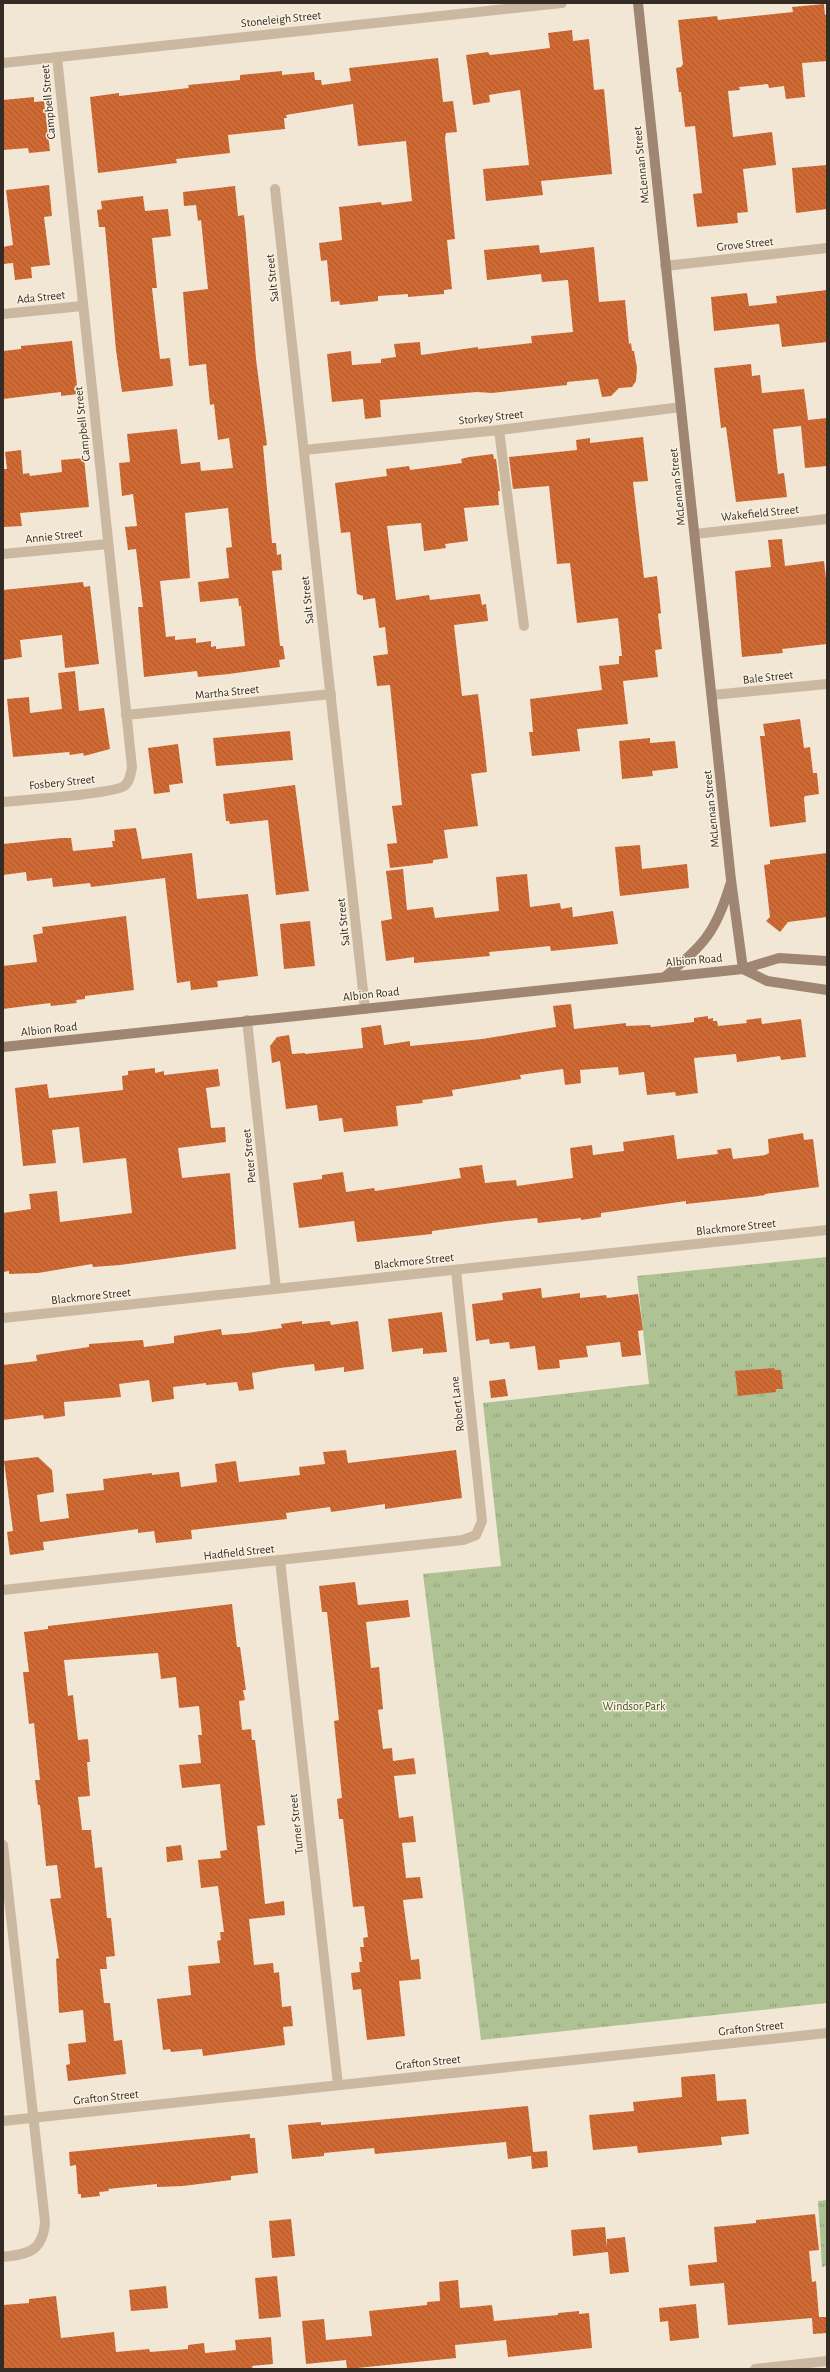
<svg xmlns="http://www.w3.org/2000/svg" width="830" height="2372" font-family="'Alegreya Sans',sans-serif">
  <defs>
    <pattern id="park-tufts" width="24" height="20" patternUnits="userSpaceOnUse"><rect width="24" height="20" fill="#aec294"/><path d="M3 7l-1-3M5 7V3M7 7l1-3M15 17l-1-3M17 17v-4M19 17l1-3" fill="none" stroke="#8e9e79"/></pattern>
    <pattern id="building-back-hatch" width="6" height="6" patternUnits="userSpaceOnUse"><rect width="6" height="6" fill="#d06a35"/><path d="M-1 5l2 2M0 0l6 6M5-1l2 2" fill="none" stroke="#aa572d"/></pattern>
  </defs>
  <rect width="100%" height="100%" fill="#f2e7d4"/>
  <g fill="url(#park-tufts)">
    <path d="M827,1257v746l-346,37 -58,-466 78,-8 -18,-163 166,-19 -12,-108z"/>
    <path d="M827,2200v66l-5,1 -4,-66z"/>
  </g>
  <g fill="url(#building-back-hatch)" fill-rule="evenodd">
    <path d="M824,4l1,11h2v46l-25,2 3,34 -19,2 -2,-13 -15,2 -1,-4 -29,3 1,3 -12,1 5,46 39,-5 4,33 -33,4 5,43 -11,1 1,10 -41,4 -4,-33 9,-1 -7,-67 -10,1 -4,-35h-2l-3,-24 5,-1 2,-3 -5,-44 39,-4 1,4 75,-8 -1,-5z"/>
    <path d="M572,30l1,11 16,-2 5,51 10,-1 8,85 -71,7 2,14 -57,6 -3,-32 46,-4 -9,-75 -31,5 1,7 -17,3 -7,-50 22,-3 2,3 60,-7 -2,-15z"/>
    <path d="M438,58l5,44 10,-1 4,31 -11,1 -1,5 10,101 -8,1 5,49 -8,1v4l-36,3v-3l-30,2v5l-38,4 -1,-4 -8,1 -4,-42 -6,1 -2,-18 23,-3 -3,-33 42,-5 1,3 30,-4 -6,-60 -48,5 -5,-42 -67,11 1,3h-3l1,11 -57,6 2,18 -54,6 1,4 -79,10 -8,-76 29,-4v3l70,-8 -1,-3 52,-5v-5l42,-4v4l32,-3 1,8h6l1,5 29,-4 -2,-13z"/>
    <path d="M34,97v5l10,-1 6,50 -21,2 -1,-5 -25,2v-50z"/>
    <path d="M827,165v44l-31,4 -4,-45z"/>
    <path d="M49,185l3,31 -8,1 6,48 -19,2 1,11 -17,2 -2,-17 -10,1v-17l10,-2 -7,-55z"/>
    <path d="M235,186l3,30 6,-1 2,20 10,124 11,86 -4,1 9,97h4l1,12 4,-1 1,16 -10,1 8,75h3l2,13 -6,1 1,7 -51,7 -31,3 -1,-6 -53,6 -6,-70h5l-7,-58 -8,1 -3,-23 12,-1 -4,-32 -11,2 -3,-33 11,-1 -3,-28 50,-5 4,35 19,-2 1,9 32,-3 -4,-30 -11,2 -4,-36 -4,1 -4,-41 -17,2 -6,-74 25,-3 -7,-69 -3,1 -2,-16 -12,1 -1,-14zM228,508l4,39 -6,1 3,30 -31,4 2,20 38,-4 1,8h2l4,40 -29,3v-3l-5,1v-6l-15,2v-5l-21,2v-4l-9,1 -6,-56 30,-3 -5,-65z"/>
    <path d="M143,196l2,15 23,-2 3,27 -19,2 5,50h-5l8,71 10,-1 3,28 -51,6 -6,-42 -11,-123h-6l-2,-17 5,-1 -1,-8z"/>
    <path d="M539,245l1,8 54,-6 5,55 26,-2 4,44 2,-1 1,8h2l3,17 -1,13 -4,6 -13,1 -8,8 -9,1 -4,-18 -31,3v3l-75,8 -15,-1 -97,8 1,17 -16,2 -2,-20 -31,3 -5,-48 24,-3 1,14 29,-2v-4l15,-2 -2,-13 26,-2 1,13 57,-8v2l54,-6 -1,-7 42,-4 -5,-52 -26,2 -1,-8 -54,6 -3,-30z"/>
    <path d="M827,290v52l-45,5 -3,-23 -65,7 -3,-34 36,-4 2,13 28,-3 -1,-7z"/>
    <path d="M72,341l6,53 -17,2v-4l-58,7v-48l18,-2v-3z"/>
    <path d="M751,364l1,12 8,-1 2,18 42,-4 4,31 19,-2v48l-22,2 -4,-42 -28,3 5,45 6,-1 3,24 -51,5 -10,-75 -5,1 -7,-60z"/>
    <path d="M643,437l5,44 -15,1 11,96 13,-2 4,37 -3,1 4,35 -7,1 3,27 -35,4 5,43 -51,5 3,22 -48,5 -3,-24h4l-3,-33 72,-9 -3,-24 20,-2v-8h3l-4,-38 -41,5 -7,-60 -13,1 -8,-78 -36,3 -4,-32 68,-7 -1,-10 14,-2v5z"/>
    <path d="M21,450l2,24 6,-1 1,3 32,-4 -1,-12 23,-2 5,49 -69,6 2,13 -19,1v-58h4l-2,-17z"/>
    <path d="M493,454l1,5h2l4,32h-2l1,14 -35,3 4,33 -23,3 1,4 -22,3 -3,-28 -34,3 9,74 33,-5 1,5 50,-6 2,11 4,-1 2,17 -34,4 8,71 16,-2 6,49 3,29 -16,2 7,52 -34,4 4,28 -15,2v3l-43,5 -3,-24 10,-1 -5,-37 10,-1 -12,-120 -13,1 -4,-30 15,-2 -3,-27 -6,1 -4,-30 -12,2v-4l-6,-2 -7,-62 -9,1 -6,-50 52,-7 -1,-7 23,-3 1,4 52,-7 -1,-4 8,-2z"/>
    <path d="M782,539l3,27 39,-5 3,27v56l-45,5 1,4 -41,4 -7,-86 36,-4 -3,-27z"/>
    <path d="M83,582l1,5 6,-1 9,78 -34,4 -3,-33 -42,5 2,17 -19,3v-70z"/>
    <path d="M75,671l4,40 25,-3 6,41 -26,7 -1,-3 -13,2 -1,-3 -56,5 -6,-58 22,-2 1,16 32,-4 -4,-36z"/>
    <path d="M800,719l4,29 6,-1 3,26h4l2,21 -14,2 -1,2 2,24 -36,5 -10,-91h5l-2,-12z"/>
    <path d="M290,731l3,29 -77,6 -3,-28z"/>
    <path d="M650,738v5l25,-2 3,27 -26,3 1,5 -31,3 -3,-38z"/>
    <path d="M178,744l5,39 -14,2 1,7 -16,2 -6,-46z"/>
    <path d="M295,785l14,106 -33,4 -8,-75 -38,4 -1,-3h-3l-3,-27z"/>
    <path d="M136,828l6,31 50,-6 5,46 51,-5 10,82 -41,5 1,6 -27,3 -1,-9 -13,2 -12,-105 -74,9 -1,-4 -37,4 -1,-9 -25,3 -1,-9 -23,3v-31l59,-6h9l2,13 40,-4 -1,-6h3l-1,-11z"/>
    <path d="M640,845l2,24 45,-5 2,24 -69,8 -5,-49z"/>
    <path d="M827,853v64l-39,5 -8,10 -14,-11 4,-4 -6,-52 6,-1v-4z"/>
    <path d="M403,869l4,41 26,-3 2,11 64,-7 -3,-34 31,-3 3,33 30,-4 1,6 11,-2 1,10 40,-6 5,33 -67,7 -1,-5 -61,6 1,4 -76,7v-6l-28,4 -5,-40 11,-2 -6,-48z"/>
    <path d="M126,916l8,74 -49,6v3l-9,1 1,3 -26,3 -1,-3 -47,6v-43l34,-4 -4,-27 10,-2 -1,-6z"/>
    <path d="M310,921l5,45 -31,3 -4,-45z"/>
    <path d="M571,1004l3,25 52,-6v3l24,-1 1,2 43,-5v-4l14,-2v3l5,-1v3h4l1,5 29,-3 -1,-3 15,-2 1,6 39,-5 5,38 -25,3 -1,-4 -43,6 -1,-8 -42,4 4,35 -22,3 -1,-4 -28,3 -3,-23 -25,3 -1,-8 -38,3 1,13 -16,2 -2,-16 -43,6 1,4 -69,11 1,6 -31,4 1,3 -27,3 2,20 -54,6 -2,-14 -23,3 -2,-16 -31,4 -6,-48 -8,2 -2,-17 7,-9 12,-2 3,19 13,-1v1l58,-6 -2,-20 20,-3 3,20 26,-4v5l72,-7 74,-12 -3,-21z"/>
    <path d="M155,1068v5l9,-2v4l54,-6 2,17 -14,2 5,40 14,-1 1,15 -48,6 4,30 48,-5 6,76 -116,16 -27,2 -1,-3 -54,9 -29,1v-3l-6,1v-59l28,-4 -2,-15 28,-3 3,31 72,-9 -6,-55 -43,5 -4,-36 -27,3 4,33 -33,3 -8,-78 32,-4 2,14 74,-8 -1,-14 6,-1v-4z"/>
    <path d="M803,1133l1,7 9,-1 6,48 -54,7v1l-14,2 -65,7v-3l-85,12v4l-20,3v-2l-43,5 -1,-5 -30,3 -75,10v3l-75,8 -3,-21 -55,7 -6,-45 29,-4v-4l21,-3 3,20 28,-4 1,3 86,-13 -2,-10 23,-3 3,18 31,-3 1,6 56,-8 -3,-30 22,-3 1,10 31,-4 -1,-9 51,-7 3,24 41,-5 -1,-4 14,-2 2,11 32,-4 4,-2 -1,-14z"/>
    <path d="M541,1288l1,10 38,-5v5l26,-3 1,3 31,-4 5,36 -5,1 3,24 -19,2 -2,-15 -34,4 2,11 -29,3 1,8 -22,2 -3,-24 -25,3 -1,-7 -19,2 -1,-5 -13,2 -4,-37 31,-4 -1,-7z"/>
    <path d="M442,1312l5,40 -24,2v-6l-31,4 -4,-33z"/>
    <path d="M302,1321v3l28,-3 1,4 27,-4 6,48 -20,3v-5l-29,4 -1,-7 -34,4 -28,5 2,16 -15,2 -2,-9 -31,3v-2l-33,4 1,12 -22,3 -3,-22 -30,4 2,13 -57,5 1,14 -21,3 -1,-4 -40,5v-55l34,-4 -1,-6 53,-8v-3l54,-4 1,7 30,-4v-7l47,-7 1,6 25,-2 35,-5 -1,-4z"/>
    <path d="M774,1368l1,2h6l2,19h-7v3l-38,4 -3,-25z"/>
    <path d="M505,1379l3,17 -17,2 -2,-17z"/>
    <path d="M346,1450l2,13 108,-13 6,48 -77,11v-5l-54,8 -1,-5 -44,6 1,6 -96,11 1,9 -36,4 -2,-12 -16,2v-4l-95,13 1,8 -34,5 -3,-23 6,-1 -9,-70 34,-4 14,13 2,22 -17,3 3,27 29,-4 -3,-24 38,-4 -1,-11 49,-6v2l27,-3 2,15 36,-5 -2,-18 21,-3 3,21 61,-7 -1,-8 26,-3 -2,-12z"/>
    <path d="M355,1582l3,23 50,-5 2,17 -44,5 5,46 8,-1 4,42 -5,1 5,39 9,-1 1,13 21,-3 2,16 -22,2 5,42 14,-2 3,26 -14,1 4,35 14,-1 3,21 -20,2 8,60 8,-1 2,20 -22,2 6,55 -38,4 -6,-51 -8,1 -2,-17 9,-1 -1,-10h3l-2,-15h4l-1,-9 5,-1 -4,-31 -11,1 -10,-88h-4l-2,-20 5,-1 -8,-77 5,-1 -12,-108h-5l-3,-26z"/>
    <path d="M232,1604l5,43h3l6,43h-3l2,10 -6,1 3,29 9,-1 1,11h3l10,85 -8,1 8,78 19,-3 1,14 -36,4 5,46 19,-2 1,10 5,-1 3,35 9,-1 2,20 -10,1 2,18 -82,11 -1,-7 -31,3 -1,-3 -7,1 -6,-51 34,-4 -3,-29 32,-3 -3,-22 4,-1 -1,-8h4l-6,-46 -17,2 -3,-28 23,-2 -1,-7 7,-1 -7,-66 -38,4 -3,-23 22,-2 -3,-28h4l-3,-29 -20,2 -3,-31 -15,2 -3,-26 -94,7 4,36 5,-1 5,45 10,-1 2,23h-3l3,34 -12,1 4,33h9l4,38 7,-1 5,51h4l4,38 -9,1 1,12h-7l4,34h6l4,38 8,-1 4,34 -58,7 -2,-16 4,-1 -2,-20 18,-2 -3,-32 -24,3 -3,-54 3,-1 -9,-59 11,-1 -4,-33 -11,1 -6,-61h-2l-3,-25h5l-6,-57 -5,1 -6,-52h6l-5,-40 24,-3v-3z"/>
    <path d="M181,1845l2,15 -16,2 -1,-15z"/>
    <path d="M715,2074l2,27 29,-2 3,35 -28,3 1,8 -84,8 -1,-7 -44,4 -4,-35 45,-4 -1,-9 49,-5 -1,-20z"/>
    <path d="M528,2106l5,46 14,-1 1,16 -16,2 -1,-13 -23,3 -2,-17 -131,12 -1,-6 -50,5v3l-32,3 -4,-34 33,-3v3l34,-3z"/>
    <path d="M250,2134v4h5l3,35 -27,3v4l-48,6 -26,1v-3l-49,5 1,2 -10,1 1,4 -19,2v-4h-3l-2,-29 -6,1 -1,-14z"/>
    <path d="M815,2214l4,36 -10,1 3,31 4,-1 3,36h8v16l-14,1 -1,-16 -84,7 -4,-42 -34,3 -2,-21 29,-3 -3,-35 42,-4v-3z"/>
    <path d="M291,2219l4,37 -23,2 -3,-37z"/>
    <path d="M605,2227l2,21v-9l18,-2 4,35 -19,2 -2,-22 -35,4 -2,-26z"/>
    <path d="M277,2276l4,41 -22,2 -4,-41z"/>
    <path d="M458,2280l2,28 32,-3 2,16 64,-6v-2l21,-2v3l10,-1 3,35 -84,9 -2,-17 -51,5 1,13 -109,11 -1,-9 -40,4 -4,-43 22,-2 2,21 46,-4 -3,-25 58,-6v-3l13,-1 -1,-19z"/>
    <path d="M166,2286l2,22 -37,3 -2,-21z"/>
    <path d="M56,2296l5,42 53,-6 2,20 33,-3 1,3 38,-3v-4l16,-2 1,10 31,-3 -1,-10 36,-3 2,27 -21,2 1,3h-250v-64l26,-2v-4z"/>
    <path d="M696,2304l3,34 -29,3 -2,-20 -8,1 -1,-14z"/>
  </g>
  <g fill="none" stroke-linecap="round" stroke-linejoin="round">
    <path stroke="#cbb8a0" stroke-width="10" d="M499,430l25,196"/>
    <g stroke="#cbb8a0" stroke-width="10">
      <path d="M3,63l559,-60"/>
      <path d="M275,189l90,820"/>
      <path d="M665,266l162,-18"/>
      <path d="M3,314l79,-8"/>
      <path d="M304,450l195,-20 182,-23"/>
      <path d="M695,534l132,-15"/>
      <path d="M3,554l105,-10"/>
      <path d="M712,695l115,-11"/>
      <path d="M126,715l205,-21"/>
      <path d="M3,802c19,-2 110,-8 121,-16 6,-4 7,-13 8,-19l-75,-710"/>
      <path d="M247,1020l29,269"/>
      <path d="M3,1318l824,-88"/>
      <path d="M280,1560l58,525"/>
      <path d="M3,1590l460,-50 13,-5 6,-14 -26,-251"/>
      <path d="M3,1845l42,377c-2,29 -16,32 -42,35"/>
      <path d="M3,2121l824,-88"/>
      <path d="M755,2369l72,-8"/>
    </g>
    <g stroke="#9e8672" stroke-width="10">
      <path d="M638,3l93,877 12,89"/>
      <path d="M743,969l24,12 60,9"/>
      <path d="M666,976c37,-30 50,-44 64,-91"/>
      <path d="M3,1047l740,-78 36,-11 48,3"/>
    </g>
  </g>
  <g text-anchor="middle" dominant-baseline="central" stroke-width="3" stroke-linejoin="round" paint-order="stroke">
    <g font-size="12" fill="#342b24" stroke="#faf1e1">
      <text transform="translate(281 19) rotate(-6)">Stoneleigh Street</text>
      <text transform="translate(48 102) rotate(-95)">Campbell Street</text>
      <text transform="translate(641 165) rotate(-96)">McLennan Street</text>
      <text transform="translate(745 244) rotate(-6)">Grove Street</text>
      <text transform="translate(272 278) rotate(-96)">Salt Street</text>
      <text transform="translate(41 297) rotate(-6)">Ada Street</text>
      <text transform="translate(491 417) rotate(-6)">Storkey Street</text>
      <text transform="translate(82 424) rotate(-96)">Campbell Street</text>
      <text transform="translate(677 487) rotate(-96)">McLennan Street</text>
      <text transform="translate(760 513) rotate(-6)">Wakefield Street</text>
      <text transform="translate(54 536) rotate(-6)">Annie Street</text>
      <text transform="translate(307 600) rotate(-96)">Salt Street</text>
      <text transform="translate(768 677) rotate(-6)">Bale Street</text>
      <text transform="translate(227 692) rotate(-6)">Martha Street</text>
      <text transform="translate(62 782) rotate(-6)">Fosbery Street</text>
      <text transform="translate(711 809) rotate(-96)">McLennan Street</text>
      <text transform="translate(343 922) rotate(-96)">Salt Street</text>
      <text transform="translate(694 960) rotate(-5)">Albion Road</text>
      <text transform="translate(371 994) rotate(-6)">Albion Road</text>
      <text transform="translate(49 1029) rotate(-6)">Albion Road</text>
      <text transform="translate(249 1156) rotate(-96)">Peter Street</text>
      <text transform="translate(736 1227) rotate(-6)">Blackmore Street</text>
      <text transform="translate(414 1261) rotate(-6)">Blackmore Street</text>
      <text transform="translate(91 1296) rotate(-6)">Blackmore Street</text>
      <text transform="translate(457 1404) rotate(-96)">Robert Lane</text>
      <text transform="translate(239 1552) rotate(-6)">Hadfield Street</text>
      <text transform="translate(296 1824) rotate(-96)">Turner Street</text>
      <text transform="translate(751 2028) rotate(-6)">Grafton Street</text>
      <text transform="translate(428 2062) rotate(-6)">Grafton Street</text>
      <text transform="translate(106 2097) rotate(-6)">Grafton Street</text>
    </g>
    <g font-size="12" fill="#3e5426" stroke="#faf1e1">
      <text x="634" y="1706">Windsor Park</text>
    </g>
  </g>
  <rect width="830" height="2372" fill="none" stroke="#342b24" stroke-width="8"/>
</svg>
